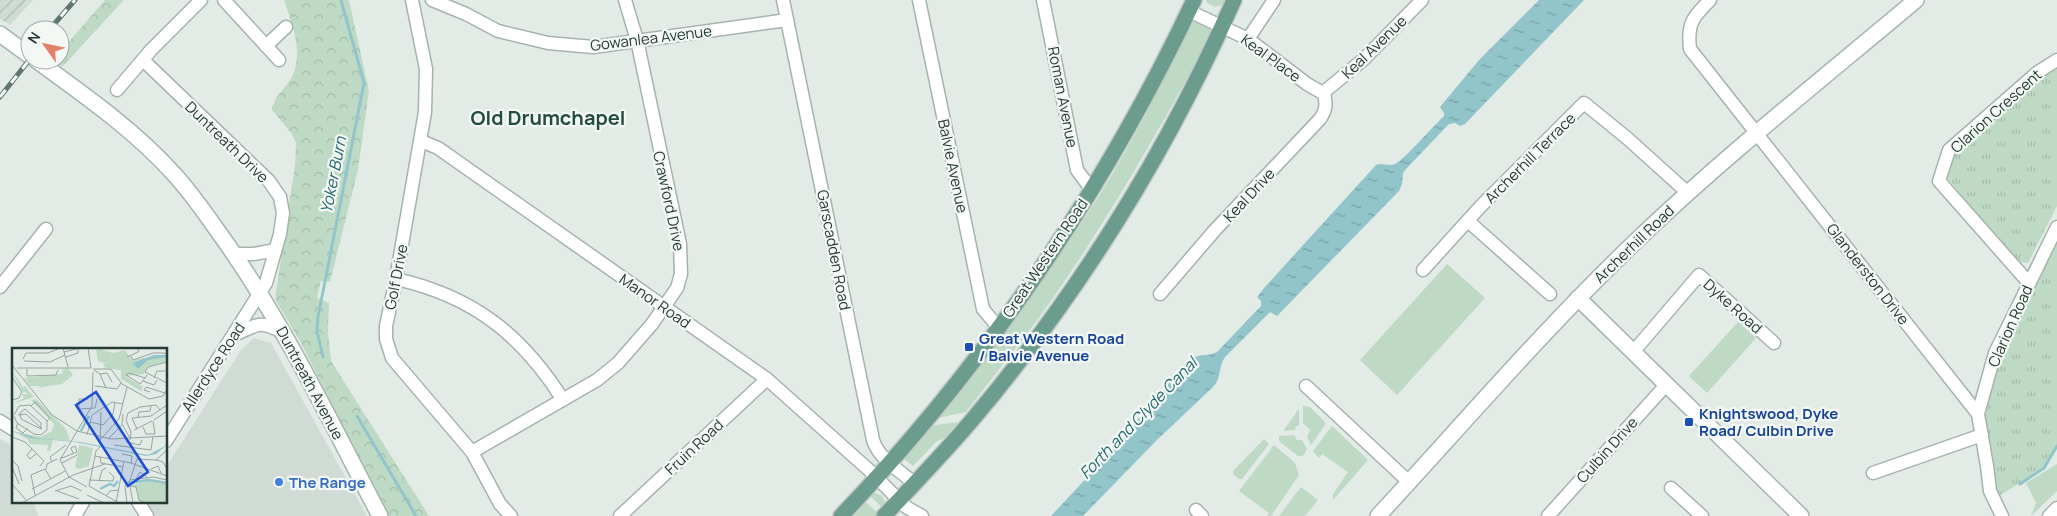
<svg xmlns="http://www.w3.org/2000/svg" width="2057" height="516" font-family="Manrope,sans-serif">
  <defs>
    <pattern id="industrial-furrows" width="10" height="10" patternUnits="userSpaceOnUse" patternTransform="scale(1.25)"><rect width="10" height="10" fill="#d1dbd6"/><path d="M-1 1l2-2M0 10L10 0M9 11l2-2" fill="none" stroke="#b3bdb8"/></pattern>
    <pattern id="forest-crowns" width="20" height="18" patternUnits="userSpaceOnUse" patternTransform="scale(1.25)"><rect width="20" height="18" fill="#bedac4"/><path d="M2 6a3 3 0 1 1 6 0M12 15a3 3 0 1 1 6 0" fill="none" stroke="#a3bca9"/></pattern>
    <pattern id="park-tufts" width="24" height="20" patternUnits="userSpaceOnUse" patternTransform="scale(1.25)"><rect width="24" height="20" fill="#bedac4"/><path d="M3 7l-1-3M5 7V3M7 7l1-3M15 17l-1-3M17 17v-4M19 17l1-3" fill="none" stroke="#a3bca9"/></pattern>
    <pattern id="water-ripples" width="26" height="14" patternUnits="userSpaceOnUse" patternTransform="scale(1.25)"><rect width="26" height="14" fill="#91c5ca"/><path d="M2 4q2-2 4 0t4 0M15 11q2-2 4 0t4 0" fill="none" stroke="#76a1a5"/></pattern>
  </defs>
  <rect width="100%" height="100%" fill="#e3ebe7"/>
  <g fill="#d1dbd6">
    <path d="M254,338l17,5 96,173h-213l-6,-14h18v-35l75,-117z"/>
    <path d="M0,439l14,8v55h19l6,14h-39z"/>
  </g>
  <path fill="url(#industrial-furrows)" d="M0,0h33l-23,25 -10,-6z"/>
  <g fill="#bedac4">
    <path d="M1206,0h19l-3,5 -7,2 -8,-4z"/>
    <path d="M1195,20l14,6 2,9c-46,84 -93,168 -147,247 -30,45 -65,87 -98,130l-28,6c63,-81 126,-162 178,-250 26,-45 50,-92 72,-139z"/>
    <path d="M1447,264l38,34 -88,97 -37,-35z"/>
    <path d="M1738,322l18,16 -49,55 -18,-17z"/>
    <path d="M1303,406l7,1 15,15v3l-14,20 -4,-8 3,-7 -7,-7z"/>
    <path d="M1299,409v17h-3l-1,4 -12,1z"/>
    <path d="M958,422l-12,15 -10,5 -23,24 -10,-8 26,-32z"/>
    <path d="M1332,426l36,34 -35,40v-6l15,-22 -26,-18 -3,4 -6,-7z"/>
    <path d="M1294,435l3,5h5l5,9 -4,7h-5l-19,-15v-5z"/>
    <path d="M1264,439l5,5 -27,35h-3l-6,-5v-3z"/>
    <path d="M1274,445l21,18 4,12 -28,41h-4l2,-3 -30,-22z"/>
    <path d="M2057,464v27l-26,25 5,-13 -10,-20z"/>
    <path d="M1301,487l17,13 -13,16h-26z"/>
    <path d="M873,492l9,4 3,6 -1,7 -16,-15z"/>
    <path d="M862,499l16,14 -2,3h-29z"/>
  </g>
  <g fill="url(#forest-crowns)">
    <path d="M105,0h19l-62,67 -9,-6 7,-1v-8z"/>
    <path d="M284,0h65l20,91 -11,79 -28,112 -9,-1 -4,17 12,5 -1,29 3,29 98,155h-41l-87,-173 -26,-44 20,-134 1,-22 -4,-9 -20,-24c2,-14 13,-21 20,-33 12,-25 0,-53 -8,-77z"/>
  </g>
  <g fill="url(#park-tufts)">
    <path d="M2057,68v138l-29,57 -11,-1 -72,-87 5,-22 100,-82z"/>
    <path d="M2057,227v219l-13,22 -50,31 -16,-85 17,-61z"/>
  </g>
  <path fill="url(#water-ripples)" d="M1539,0h45l-119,124 -5,2 -5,-3 -6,1 -43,45 -3,4 -1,11 -3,7 -122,125 -7,-4 -45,45c-7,10 -3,19 -11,29l-57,54 -74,76h-32l43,-46 95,-110c9,-7 18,-3 28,-8l44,-46v-5l-4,-4 7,-9 112,-123c7,-3 12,2 19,-1 11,-6 38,-38 49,-48v-3l-4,-6 39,-47z"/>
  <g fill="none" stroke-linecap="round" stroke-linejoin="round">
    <g stroke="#91c5ca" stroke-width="3">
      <path d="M323,357l-6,-26 1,-14 46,-234 -23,-83"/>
      <path d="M357,416l59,100"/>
      <path d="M2020,484l24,-16 13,-22"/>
    </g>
    <g stroke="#a6b3ad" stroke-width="15">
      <g id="street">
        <path d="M224,0l55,60"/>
        <path d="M412,0l14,69 -1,43 -29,167 -10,47v13l6,19 80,94 28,52 11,12"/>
        <path d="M432,0l34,14 32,17 50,12 45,4 194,-27"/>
        <path d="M783,0l90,440c6,19 26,30 41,43"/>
        <path d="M919,0l64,309 15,18"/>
        <path d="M1043,0l34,170 14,19"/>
        <path d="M1710,0c-17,17 -23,23 -20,49l288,365"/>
        <path d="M1189,11l59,28 59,45 14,8h3"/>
        <path d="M1248,39l26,-39"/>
        <path d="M266,46l20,-19"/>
        <path d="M143,60l126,121 11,16 3,16 -3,21 -14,49 -100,158"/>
        <path d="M117,90l34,-40 50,-50"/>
        <path d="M1324,92l40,-33 58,-59"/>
        <path d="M421,141l17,7 329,231 102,91 37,37 16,9"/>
        <path d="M1468,221l82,73"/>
        <path d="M235,254h19l21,-4"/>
        <path d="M1423,270l57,-63 104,-104 43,35 61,55"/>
        <path d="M396,279c77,17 126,56 167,121"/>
        <path d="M2029,283l-90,-102 10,-31 89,-78 19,-12"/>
        <path d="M0,287l46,-58"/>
        <path d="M1160,294l55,-64 105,-111c7,-10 6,-15 4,-27"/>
        <path d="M234,335c25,-11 25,-15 50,-2"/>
        <path d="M1634,351l65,-76 75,68"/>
        <path d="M1306,386l103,96"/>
        <path d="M0,421l14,9"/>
        <path d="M472,452l125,-72 21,-17 34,-39 25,-36 4,-14 -1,-30 -43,-204 -12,-40"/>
        <path d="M1873,473l109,-38"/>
        <path d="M1671,488l31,28"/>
        <path d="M138,502l9,14"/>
        <path d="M1196,510l6,6"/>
        <path d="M75,516l8,-14"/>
        <path d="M620,516l147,-137"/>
        <path d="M1548,516l118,-131"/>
        <path d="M2002,516l-12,-25 -3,-25 -9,-52 17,-61 62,-126"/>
        <path d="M2049,516l8,-8"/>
      </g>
    </g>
    <g stroke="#a3b6ae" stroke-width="18">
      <g id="secondary">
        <path d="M0,34l30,22"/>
        <path d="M36,60c48,35 97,69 137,113 16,17 30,37 44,57 65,89 112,189 163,286"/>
        <path d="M1578,298l223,218"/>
        <path d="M1378,516c85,-92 167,-188 258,-275 89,-85 186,-162 280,-241"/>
      </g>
    </g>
    <g stroke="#c2c8c6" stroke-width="18">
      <g id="primary">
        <path d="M841,516c144,-151 264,-327 353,-516"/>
        <path d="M884,516c30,-32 61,-64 89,-97 106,-126 195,-269 261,-419"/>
      </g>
    </g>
    <use href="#street" stroke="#fff" stroke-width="12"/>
    <use href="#secondary" stroke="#fff" stroke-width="15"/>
    <use href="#primary" stroke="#6c9c8d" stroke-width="15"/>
    <g stroke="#5f766e" stroke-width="5">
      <g id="rail">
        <path d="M49,30l26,-30"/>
        <path d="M0,97l30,-38"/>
      </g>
    </g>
    <use href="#rail" stroke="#f3f8f5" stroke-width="3" stroke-dasharray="9" stroke-linecap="butt"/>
  </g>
  <g fill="#1a4fb4" stroke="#f3f8f5" stroke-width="2">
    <rect x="964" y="342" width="10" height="10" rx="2.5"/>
    <rect x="1684" y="417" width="10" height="10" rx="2.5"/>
  </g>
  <circle fill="#3f7fe0" stroke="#f3f8f5" stroke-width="2" cx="279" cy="482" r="5"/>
  <g text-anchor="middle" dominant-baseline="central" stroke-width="4.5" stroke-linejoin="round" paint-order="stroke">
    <g font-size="15" fill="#253b33" stroke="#f3f8f5">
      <text transform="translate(651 38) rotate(-7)">Gowanlea Avenue</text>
      <text transform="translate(1374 47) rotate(-44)">Keal Avenue</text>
      <text transform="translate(1271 58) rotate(36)">Keal Place</text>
      <text transform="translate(1063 97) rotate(79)">Roman Avenue</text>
      <text transform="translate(1996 111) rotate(-42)">Clarion Crescent</text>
      <text transform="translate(227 142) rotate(44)">Duntreath Drive</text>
      <text transform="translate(1530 158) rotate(-45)">Archerhill Terrace</text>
      <text transform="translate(953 166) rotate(78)">Balvie Avenue</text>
      <text transform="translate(1249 195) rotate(-47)">Keal Drive</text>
      <text transform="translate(669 201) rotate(78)">Crawford Drive</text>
      <text transform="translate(1634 244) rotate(-44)">Archerhill Road</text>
      <text transform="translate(834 250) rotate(79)">Garscadden Road</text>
      <text transform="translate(1045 258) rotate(-56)">Great Western Road</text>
      <text transform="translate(1868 274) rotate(52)">Glanderston Drive</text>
      <text transform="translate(396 277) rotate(-79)">Golf Drive</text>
      <text transform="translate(655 301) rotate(35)">Manor Road</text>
      <text transform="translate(1733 306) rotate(42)">Dyke Road</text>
      <text transform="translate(2010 326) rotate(-66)">Clarion Road</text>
      <text transform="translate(213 367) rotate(-57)">Allerdyce Road</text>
      <text transform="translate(310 383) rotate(62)">Duntreath Avenue</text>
      <text transform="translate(694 447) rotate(-43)">Fruin Road</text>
      <text transform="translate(1607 450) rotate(-48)">Culbin Drive</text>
    </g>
    <g font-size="15" font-weight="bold" fill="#164399" stroke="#f3f8f5" text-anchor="start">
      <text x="979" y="338">Great Western Road<tspan x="979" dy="17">/ Balvie Avenue</tspan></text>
      <text x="1699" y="413">Knightswood, Dyke<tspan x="1699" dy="17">Road/ Culbin Drive</tspan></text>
    </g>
    <g font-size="15" font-weight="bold" fill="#366cbe" stroke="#f3f8f5" text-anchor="start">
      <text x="289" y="482">The Range</text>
    </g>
    <g font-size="16" font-style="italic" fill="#256970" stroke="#f3f8f5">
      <text transform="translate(333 175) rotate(-79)">Yoker Burn</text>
      <text transform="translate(1138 418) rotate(-46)">Forth and Clyde Canal</text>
    </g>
    <g font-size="20" font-weight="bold" fill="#234b3e" stroke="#f3f8f5">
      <text x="548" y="117">Old Drumchapel</text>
    </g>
  </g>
  <g transform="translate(12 348)">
    <rect width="155" height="155" fill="#e3ebe7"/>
    <path d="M88,1l11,4 1,8 -8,2 -6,-2 -2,-11zM56,20l5,7 -11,9 -25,4 4,-2h-11l-6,-8 38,-4 1,-5zM7,87l34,5 -3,11h-3l1,-6 -18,-1 -3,-5zM138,133l17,3v19h-22l-6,-3 -2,-12 -6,-3z" fill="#bedac4"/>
    <path d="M82,0l19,5 12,-3 7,10 35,-6v8l-20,5 -3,7 -19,2 18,11 -2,4 -20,-12v-9l-16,-2 -2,-4 9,-3 -1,-8zM0,23l11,16 2,-1 9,11 -22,7 12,-6 -2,-4h7l-7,-3zM24,51l30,30 4,12 -32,-3 -18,-4 -8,-3 29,6 11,-6 2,-7 -23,-24zM67,97l14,3 -4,18 -10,3 -4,-2z" fill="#bedac4"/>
    <path d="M142,7h13v2l-19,3 -10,9 -5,-6zM0,83l26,7 42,4 68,13 19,-10 -11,9 -10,2 -71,-14 -45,-4z" fill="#91c5ca"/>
    <path fill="none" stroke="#91c5ca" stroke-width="2.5" d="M69,83l8,-15M116,135l21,-3 18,3M88,141l10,-5 4,2 4,-5"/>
    <path fill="none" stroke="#97a59f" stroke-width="1" d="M51,0l5,19M76,0l3,20M52,4l15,-4M119,8l2,4 20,-7h14M54,9l12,-4v-5M115,9l11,-5 1,-4M11,11l3,-6h22l12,-5M12,13l26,1 15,-7M155,14l-19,5 -3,5 22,11M0,17l40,50 25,16 34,8 56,-3M5,20h74M15,21v7l29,-1 2,-5M81,21h18l11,15 27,15 14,-3 4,-7M82,22l6,4 6,14M88,26l7,-1 5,9M0,29l10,15 -3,6 -7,2M133,30l-5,6 -14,-9 3,-2 16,5 2,-3M142,30l3,-7h8M131,33l11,4 3,-5M83,38l22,3 4,-6M138,44l-6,-2 2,-3 19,6M19,58l4,-4 15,16 -3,3M67,60v-9h9M94,60l9,15M13,61l16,14v6l-20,-10 -1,-6zM68,61l15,-1 2,-9M111,66l-1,10 8,14M2,67l5,-9 11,-1 17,16v9l-6,5 -7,-1 -17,-11 -3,-7M6,67l8,-1 16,15M126,69l1,-5 11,-1 1,-5M142,72l13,-9M78,74l13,3 10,-11 2,-12M6,75l-2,5 7,5 5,-5M131,79l3,7h9l-2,-13M125,81l-5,-11 19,-2 16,-11M122,82l18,-9M75,87l5,-20 20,-13 11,2M0,89l13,5 19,19 -4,5M96,91l14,-14M88,92l19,-21 8,-32M118,92l1,-8 -5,-12 2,-7 12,-6 16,-2 4,5M114,94l14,3 2,-5M88,97l1,-33M102,97l37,5 2,-14M20,101l-5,6 3,4 6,-5M110,106l10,2 -1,7M83,108l36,7 36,13M88,109l1,6 22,4M48,110h2l15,-6 -2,-6 -4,2 2,5M0,112l6,6 4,15M144,112l7,2 4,7M40,114l-2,-5 16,-12M50,115l15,-8M0,119l7,17M34,121l1,-5 10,-5M139,121l7,-3 3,7M124,131l4,-7 7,5M77,132l24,1 1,-4 -5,-5M118,132l7,-21 19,1 11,-10M87,133l3,-11 4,-2M0,136l14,16M113,137l11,2 3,13 6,3M77,138l7,-35 4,-4M77,138l30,17M118,138l3,17M75,139l-18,-10 -9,-17 32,-54 1,-34M20,141l33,-18M43,143l16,-5 11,5M45,143l22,8M23,147l-4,-20 14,-6 6,10M75,147l17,8M94,148l4,-5 9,-1M10,155l51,-28 32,-11M104,155l8,-42M115,155l-2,-16 5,-7 23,-3 14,3"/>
    <path fill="#1d4ed8" fill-opacity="0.15" stroke="#1d4ed8" stroke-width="2.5" d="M84,44l52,80 -20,14 -52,-81z"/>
    <rect width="155" height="155" fill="none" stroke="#253b33" stroke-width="2.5"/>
  </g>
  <g transform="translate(45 45) rotate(303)"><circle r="24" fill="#f3f8f5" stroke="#a1aca7"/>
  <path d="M0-4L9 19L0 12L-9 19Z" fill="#e37f6a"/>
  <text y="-8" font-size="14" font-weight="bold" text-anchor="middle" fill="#253b33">N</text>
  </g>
</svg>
